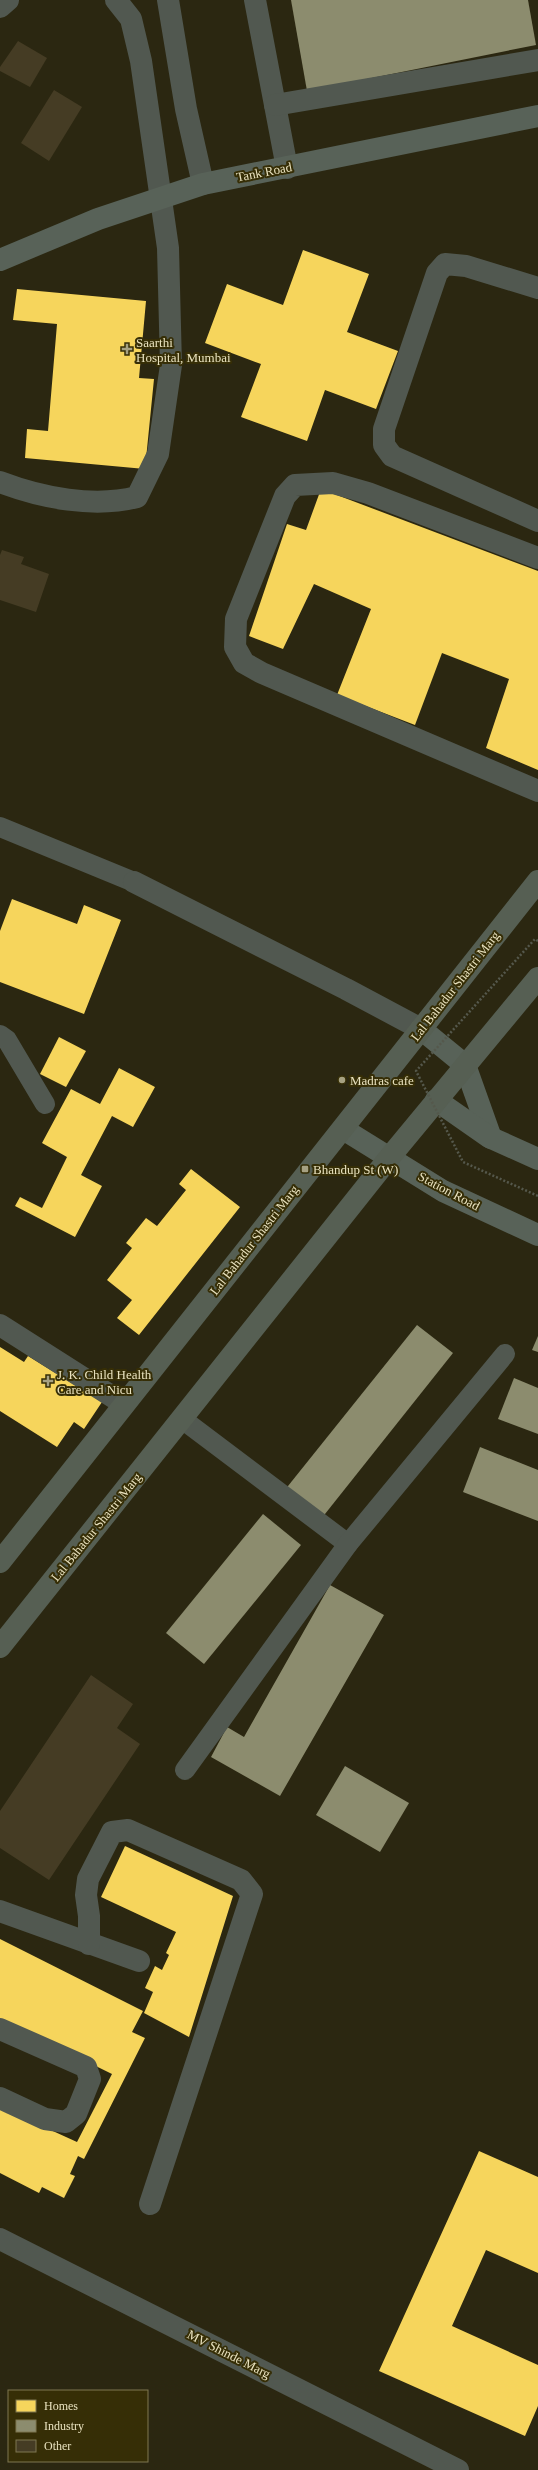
<svg xmlns="http://www.w3.org/2000/svg" width="538" height="2470" font-family="Georgia,serif">
  <rect width="100%" height="100%" fill="#2b2711"/>
  <g fill="#f6d55c">
    <path d="M303,250l66,24 -22,58 51,19 -22,58 -51,-19 -18,51 -66,-24 20,-53 -56,-21 22,-59 56,21z"/>
    <path d="M17,289l129,12 -7,77 15,1 -9,90 -120,-11 2,-29 21,2 9,-107 -44,-4z"/>
    <path d="M321,489l217,82v199l-52,-22 23,-69 -67,-26 -27,72 -78,-30 34,-86 -57,-25 -31,65 -34,-13 38,-112 19,6z"/>
    <path d="M12,899l65,25 7,-19 37,15 -37,94 -84,-32v-51z"/>
    <path d="M59,1037l27,14 -20,36 -26,-13z"/>
    <path d="M119,1068l36,19 -22,40 -21,-11 -31,59 21,11 -27,51 -60,-31 5,-9 22,11 25,-51 -25,-14 29,-54 29,15z"/>
    <path d="M191,1169l49,38 -101,128 -22,-17 15,-18 -25,-20 25,-32 -6,-5 20,-25 11,8 29,-36 -7,-6z"/>
    <path d="M0,1347l24,15 4,-6 74,46 -18,27 -10,-7 -17,25 -57,-36z"/>
    <path d="M125,1846l108,50 -44,141 -45,-24 9,-21 -8,-4 10,-22 7,4 7,-15 -3,-2 10,-21 -75,-35z"/>
    <path d="M0,1939l143,72 -11,21 13,6 -61,121 -6,-3 -8,18 5,2 -11,22 -22,-11 -3,6 -39,-20v-66l77,35 35,-68 -112,-55z"/>
    <path d="M479,2151l59,26v96l-52,-23 -34,76 86,39v41l-13,30 -146,-65z"/>
  </g>
  <g fill="#8c8c6e">
    <path d="M291,0h237l8,45 -229,46z"/>
    <path d="M417,1325l36,28 -132,166 -37,-28z"/>
    <path d="M538,1336v16l-6,-2z"/>
    <path d="M514,1378l24,10v46l-40,-15z"/>
    <path d="M480,1447l58,23v51l-75,-29z"/>
    <path d="M263,1514l38,31 -97,119 -38,-31z"/>
    <path d="M330,1585l54,30 -104,181 -69,-39 16,-30 17,10z"/>
    <path d="M345,1766l64,37 -29,49 -64,-37z"/>
  </g>
  <g fill="#453c24">
    <path d="M18,41l29,17 -17,29 -30,-16v-4z"/>
    <path d="M54,90l28,17 -33,54 -28,-18z"/>
    <path d="M2,550l22,7 -3,7 28,10 -13,38 -36,-12v-45z"/>
    <path d="M91,1675l42,29 -16,24 23,16 -91,136 -49,-32v-37z"/>
  </g>
  <g fill="none" stroke-linecap="round" stroke-linejoin="round">
    <g stroke="#515850" stroke-width="20">
      <path d="M0,827l134,55"/>
      <path d="M0,1035l7,5 38,64"/>
      <path d="M182,1419l166,125"/>
      <path d="M185,1770l163,-226 157,-190"/>
    </g>
    <g stroke="#515850" stroke-width="22">
      <path d="M168,0l18,109 17,75"/>
      <path d="M255,0l32,168"/>
      <path d="M0,7l8,-7"/>
      <path d="M275,105l263,-45"/>
      <path d="M538,288l-72,-22 -21,-2 -8,9 -53,156v16l8,11 146,65"/>
      <path d="M0,482c42,16 94,26 137,15l21,-43 13,-89 -3,-117 -27,-187 -10,-42 -15,-19"/>
      <path d="M538,558l-170,-65 -35,-10 -38,2 -10,11 -49,123 -1,28 9,16 18,10 276,118"/>
      <path d="M134,882l212,107 75,40"/>
      <path d="M0,1325l124,79"/>
      <path d="M0,1911l139,50"/>
      <path d="M89,1944v-28l-3,-21 2,-16 24,-47 16,-2 113,50 11,14 -102,310"/>
      <path d="M0,2029l86,38 4,12 -14,35 -10,8 -21,-3 -45,-21"/>
      <path d="M0,2239l458,231"/>
    </g>
    <g stroke="#586258" stroke-width="22">
      <path d="M0,260l98,-41 105,-35 335,-68"/>
      <path d="M421,1029l44,36 26,73"/>
      <path d="M436,1100l53,37 49,22"/>
      <path d="M343,1129l100,62 95,44"/>
    </g>
    <g stroke="#565f53" stroke-width="22">
      <path d="M0,1562l538,-681"/>
      <path d="M0,1647l389,-489 149,-180"/>
    </g>
    <path stroke="#55584c" stroke-width="2.5" stroke-dasharray="2 2" stroke-linecap="butt" d="M538,941l-3,-2 -119,132 47,91 75,34"/>
  </g>
  <g fill="#a6a182" stroke="#362e06" stroke-width="1.5">
    <path d="M125 343h4v4h4v4h-4v4h-4v-4h-4v-4h4z"/>
    <circle cx="342" cy="1080" r="4"/>
    <rect x="301" y="1165" width="8" height="8" rx="2"/>
    <path d="M46 1375h4v4h4v4h-4v4h-4v-4h-4v-4h4z"/>
  </g>
  <g text-anchor="middle" dominant-baseline="central" stroke-width="4" stroke-linejoin="round" paint-order="stroke">
    <g font-size="13" fill="#e9e2bf" stroke="#362e06">
      <text transform="translate(264 172) rotate(-11)">Tank Road</text>
      <text transform="translate(455 986) rotate(-52)">Lal Bahadur Shastri Marg</text>
      <text transform="translate(449 1191) rotate(28)">Station Road</text>
      <text transform="translate(254 1240) rotate(-52)">Lal Bahadur Shastri Marg</text>
      <text transform="translate(96 1527) rotate(-51)">Lal Bahadur Shastri Marg</text>
      <text transform="translate(229 2354) rotate(27)">MV Shinde Marg</text>
    </g>
    <g font-size="13" fill="#e9e2bf" stroke="#362e06" text-anchor="start">
      <text x="136" y="342">Saarthi<tspan x="136" dy="15">Hospital, Mumbai</tspan></text>
      <text x="350" y="1080">Madras cafe</text>
      <text x="313" y="1169">Bhandup St (W)</text>
      <text x="57" y="1374">J. K. Child Health<tspan x="57" dy="15">Care and Nicu</tspan></text>
    </g>
  </g>
  <rect x="8" y="2390" width="140" height="72" fill="#362e06" stroke="#7e7650"/>
  <rect x="16" y="2400" width="20" height="12" fill="#f6d55c" stroke="#7e7650"/>
  <text x="44" y="2410" font-size="12" fill="#e9e2bf">Homes</text>
  <rect x="16" y="2420" width="20" height="12" fill="#8c8c6e" stroke="#7e7650"/>
  <text x="44" y="2430" font-size="12" fill="#e9e2bf">Industry</text>
  <rect x="16" y="2440" width="20" height="12" fill="#453c24" stroke="#7e7650"/>
  <text x="44" y="2450" font-size="12" fill="#e9e2bf">Other</text>
</svg>
